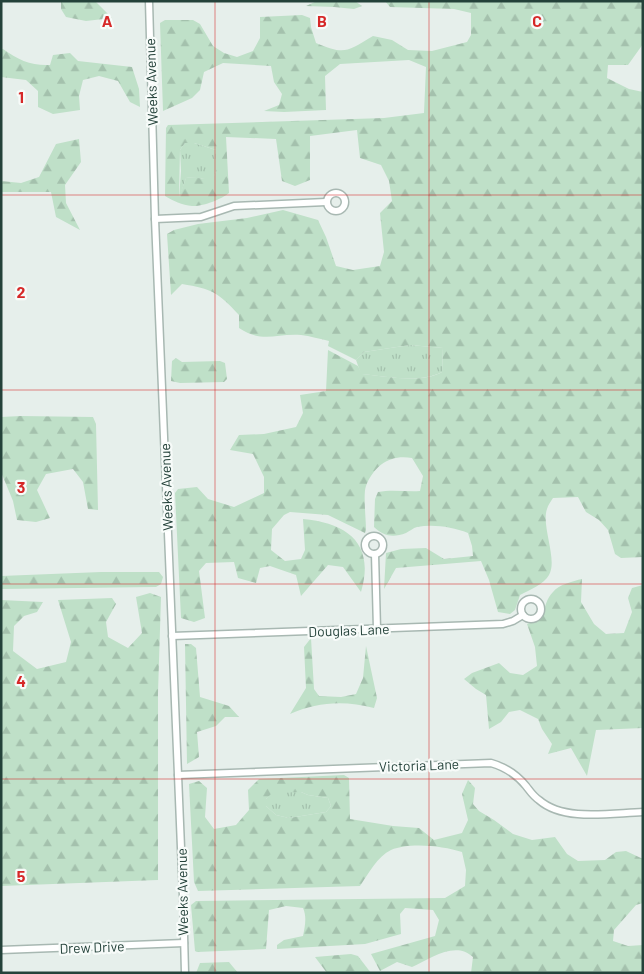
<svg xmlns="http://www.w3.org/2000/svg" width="644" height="974" font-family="Barlow,sans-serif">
  <defs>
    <pattern id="grass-tufts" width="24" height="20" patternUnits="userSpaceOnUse" patternTransform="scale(1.25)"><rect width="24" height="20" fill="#bfe0c8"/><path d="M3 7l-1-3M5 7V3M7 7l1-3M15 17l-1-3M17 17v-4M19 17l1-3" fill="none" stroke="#a4c1ad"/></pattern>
    <pattern id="forest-firs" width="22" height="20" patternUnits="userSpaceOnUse" patternTransform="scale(1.25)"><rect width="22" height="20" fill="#bfe0c8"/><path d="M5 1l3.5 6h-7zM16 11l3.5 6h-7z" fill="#a4c1ad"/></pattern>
  </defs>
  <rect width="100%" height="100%" fill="#e6efeb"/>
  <g fill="url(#grass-tufts)">
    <path d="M185,143h9l22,7v21l-2,6c-9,3 -19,0 -28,1l-7,21 2,-28 -1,-21z"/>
    <path d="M410,345l33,3 -1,24c-23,12 -56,4 -81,2l-5,-14 8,-8z"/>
    <path d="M272,792h29l7,3 20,3 3,8 -5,6 -37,6 -13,-3 -10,-9v-7z"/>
  </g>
  <g fill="url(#forest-firs)" fill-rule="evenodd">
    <path d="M61,1h34l17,17 -26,3 -20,-4 -5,-8z"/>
    <path d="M317,1h38l7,5 -8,3 -20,-2 -28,-1z"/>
    <path d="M385,1h258v43l-15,21h-20l-1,13 22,11 14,3v465l-22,1 -6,-4 -7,-24 -9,-10 -13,-8 -8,-15 -25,1c-2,3 -5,7 -6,11 -6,17 11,51 2,66 -5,9 -19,15 -29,20l-5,15 -5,4 -12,-2 -9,-32 -8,-19 -85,7 -12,21 2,-36 15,-4 25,-1 18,11 29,-3 -1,-10 -4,-13c-16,-6 -34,-9 -51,-6 -4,1 -7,4 -11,6 -13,5 -23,3 -32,-6l1,-28 3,-7c14,-3 28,0 42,-1l3,-15 -11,-18c-21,-4 -38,7 -46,28 -3,7 0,34 0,43l-1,4 -37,-18 -38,-3 -6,3 -12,14 -1,21 14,11 16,-2 4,-9 -2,-31c46,4 72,26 58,73l-18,-25 -15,-2 -27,31 -5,-21 -26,-9 -10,2 -4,15 -18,-5 -4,-16 -28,1 -7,8 6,47 -11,4 -13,-4 -6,-125 3,-4 19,-2 11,12 26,8 30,-14v-16l-11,-23 -23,-4 9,-15 25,-1 32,-7 7,-14 -3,-18 26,-4 2,-41 30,16 4,8c23,2 59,10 80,-2l1,-24 -33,-3 -46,7 -8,8 -28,-14 1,-5c-9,-2 -19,-5 -28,-6 -25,-2 -38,9 -62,-7v-13c-21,-23 -27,-26 -57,-31l-11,11 -4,-61 7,-4 24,-6 49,-6 36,-8 35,10 8,17 10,29 17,4 27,-4 4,-14 -4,-39 12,-12 -3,-20 -8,-16 -21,-7 -3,-28 -47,6v44l-15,6 -13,-5 -6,-42 -50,-2 3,56c-7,6 -27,14 -37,13 -10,-1 -19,-5 -27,-10l1,-68 2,-3 216,-7 40,-5 2,-46 -17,-7 -69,4 -15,12 1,34 -42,2 -20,-1 15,-6 3,-11 -8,-12 -3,-16 -48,-3 -19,9 -4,18 -8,8 -29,13 -3,-88 5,-3h28l7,4 13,22 11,7 13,4 16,-6 7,-13v-21l42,-2 8,3 1,9 5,16c29,12 30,9 57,-7l19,4 16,10 24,1 35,-9 4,-7v-22l-17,-4 -64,-2zM185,143h9l22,7v21l-2,5c-9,4 -19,1 -28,2l-7,19 1,-47z"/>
    <path d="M1,49h2c15,11 29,17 47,16l3,-10 17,-2 8,8 54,6 7,22 1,18 -10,-5 -12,-21 -19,-5 -16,4 -4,16 1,14 -27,4 -15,-7v-16l-12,-11 -25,-3z"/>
    <path d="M79,139l2,23 -16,23 1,18 14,27 -24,-13 -5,-25h-50v-11l20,2 18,-6 17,-33z"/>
    <path d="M176,358l6,4 38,-1 5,2 2,16 -3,3 -44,1 -9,-2 1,-20z"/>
    <path d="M21,416l72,1 3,7 2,86 -10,-1 -5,-27 -10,-13 -27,5 -9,16 13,28 -14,4 -19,-2 -4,-19 -12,-29v-55z"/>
    <path d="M101,572h58l4,5 -2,7 -5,3 -155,2v-13z"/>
    <path d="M582,579l-1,23 13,22 12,10 18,-1 8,-21 -4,-14 4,-10 11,-3v143l-47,2 -9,46 -16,-28 -23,6 4,-10 -10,-15 -4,-10 -18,-9 -11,2 -8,10 -12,7 -3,-34 -10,-6 -12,-10 8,-6 27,-10 11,10 13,2 14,-9 -2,-19 -8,-23c23,-7 13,-18 26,-32 5,-7 20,-11 29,-13z"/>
    <path d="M150,593l11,4 -3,96v187l-157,6v-286l42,2 -6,10 -13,4 -10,10 -1,25 24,18 29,-7 5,-20 -13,-42 54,-2 4,6 -10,18 2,15 20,11 14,-15 -6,-36z"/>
    <path d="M311,638l3,51 5,7 22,1 15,-3 7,-16 3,-32 11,52 -3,10c-30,-8 -57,-6 -84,6l16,-26 -2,-41z"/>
    <path d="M185,644h6l5,4 4,49 29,9 10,11h-14l-9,9 -19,6 2,25 -12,7z"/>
    <path d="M344,775l5,3 1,41 43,7 26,2 15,12 28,-7 6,-13 -6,-26 6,-14 7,8 -2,16 6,7 15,9 19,14 19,6 23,-3 12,17 11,7 27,-1 11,-8 10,-1 17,8v44l-7,2 -22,25 -1,11 15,5 15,-1v28h-172l2,-16c-18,-17 -43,2 -61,10l-15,-5 -17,9 -9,-17 64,-18 4,-16 -6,-10 -28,-2 -5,6 1,20 -36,10 -88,5v-4l7,-5 19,-4c2,-10 4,-19 0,-28l-17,-2 -17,4 -3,39 -69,3 -2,-1 -4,-46 5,-4 249,-3 20,-12 1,-16 -4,-18c-19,-6 -52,-10 -71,-2 -13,6 -23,24 -31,36l-162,5 -4,-9 -5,-98 10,-3 8,7 -2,29 9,12 22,-4 13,-15 -1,-20 11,-11zM272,793l29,-1 7,3 20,3 3,8 -5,6 -37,6 -13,-3 -10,-9v-7z"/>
    <path d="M351,954l7,2 13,17h-44l-12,-16z"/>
    <path d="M229,962l9,11h-42l4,-10z"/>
  </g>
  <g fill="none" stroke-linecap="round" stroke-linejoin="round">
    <g stroke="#a8b8b2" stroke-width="9">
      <g id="minor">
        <path d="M149,1l6,218 28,677 2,77"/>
        <circle cx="336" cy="202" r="9"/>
        <path d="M155,219l46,-2 33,-11 92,-4"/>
        <circle cx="374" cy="545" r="9"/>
        <path d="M375,554l2,75"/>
        <circle cx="531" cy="609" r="10"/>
        <path d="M172,636l331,-12 10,-3 10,-6"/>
        <path d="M178,775l313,-12c14,4 26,12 35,23 4,5 7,10 13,14 25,22 72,13 104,12"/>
        <path d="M1,950l183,-7"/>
      </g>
    </g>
    <use href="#minor" stroke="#fff" stroke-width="6"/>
  </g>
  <path fill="none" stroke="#d62828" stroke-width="1" stroke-opacity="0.55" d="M215,1v972M429,1v972M1,195h642M1,390h642M1,584h642M1,779h642"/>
  <g text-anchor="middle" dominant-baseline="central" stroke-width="4.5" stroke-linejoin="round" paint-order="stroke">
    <g font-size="14" fill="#24423a" stroke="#f7fbf9">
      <text transform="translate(151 82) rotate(-92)">Weeks Avenue</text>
      <text transform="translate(166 487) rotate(-92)">Weeks Avenue</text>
      <text transform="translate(349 630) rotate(-2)">Douglas Lane</text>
      <text transform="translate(419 765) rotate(-2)">Victoria Lane</text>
      <text transform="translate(182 892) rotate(-91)">Weeks Avenue</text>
      <text transform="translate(92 947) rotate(-2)">Drew Drive</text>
    </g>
  </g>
  <g font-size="16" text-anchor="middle" font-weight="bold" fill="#d62828" stroke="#f7fbf9" stroke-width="4.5" stroke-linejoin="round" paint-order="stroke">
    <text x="107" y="27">A</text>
    <text x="322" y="27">B</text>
    <text x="537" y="27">C</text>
    <text x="21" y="103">1</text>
    <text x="21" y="298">2</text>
    <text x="21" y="493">3</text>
    <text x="21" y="687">4</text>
    <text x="21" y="882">5</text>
  </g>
  <rect width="644" height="974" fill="none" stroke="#24423a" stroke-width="5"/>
</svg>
